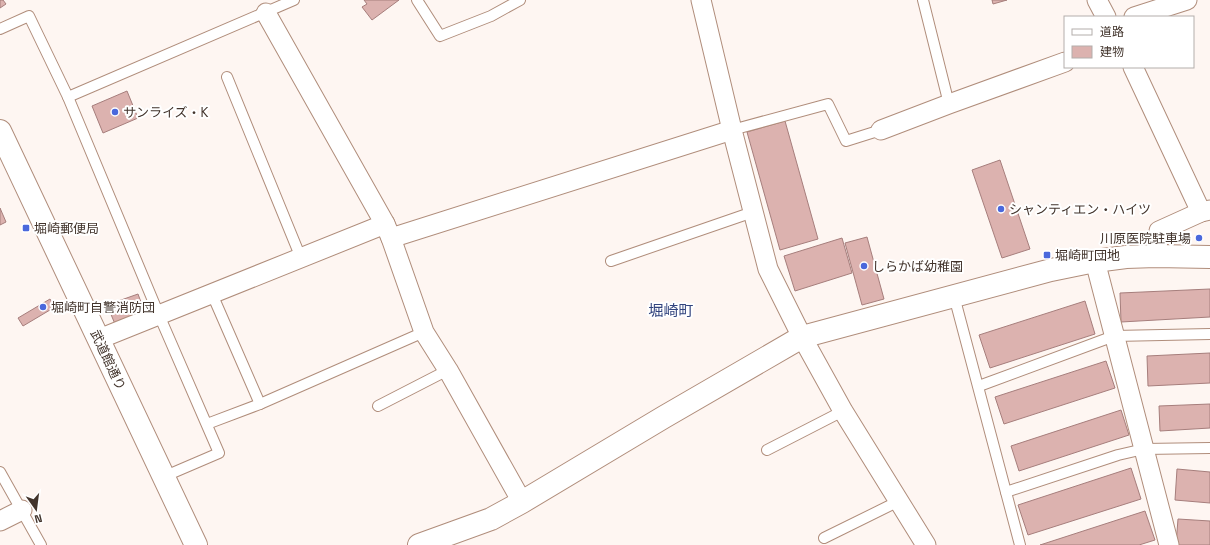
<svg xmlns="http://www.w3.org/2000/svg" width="1210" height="545" font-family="'Space Grotesk','Noto Sans JP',sans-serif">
  <rect width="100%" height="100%" fill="#fef6f2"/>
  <g fill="#dcb2af" stroke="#a67e7c">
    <path d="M0,0h3l3,4 -6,4z"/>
    <path d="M364,0h35l-27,20 -10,-13 5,-3z"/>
    <path d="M992,0h15l-14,4z"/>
    <path d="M127,91l11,27 -35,15 -11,-27z"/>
    <path d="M785,121l33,118 -38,11 -33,-118z"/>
    <path d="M1000,160l30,89 -28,9 -30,-88z"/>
    <path d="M0,208l6,14 -6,3z"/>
    <path d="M867,237l17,62 -22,6 -17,-62z"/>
    <path d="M842,238l10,35 -57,18 -11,-35z"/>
    <path d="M1210,289v28l-89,5 -1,-29z"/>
    <path d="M138,294l7,19 -30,11 -8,-19z"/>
    <path d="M50,299l5,8 -32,19 -5,-8z"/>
    <path d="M1085,301l10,33 -105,34 -11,-33z"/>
    <path d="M1210,353v30l-62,3 -1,-30z"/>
    <path d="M1106,361l9,27 -111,36 -9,-27z"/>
    <path d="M1210,404v24l-50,3 -1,-25z"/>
    <path d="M1121,410l8,25 -110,36 -8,-25z"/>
    <path d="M1131,468l10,31 -113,36 -10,-30z"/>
    <path d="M1177,469l33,3v31l-35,-3z"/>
    <path d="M1145,511l10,29 -16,5h-99z"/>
    <path d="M1178,519l32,2v24h-34z"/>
  </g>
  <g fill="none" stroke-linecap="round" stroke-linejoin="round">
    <g stroke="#b08d7b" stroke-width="12">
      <g id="service">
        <path d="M417,0l23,36 51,-20 29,-16"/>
        <path d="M923,0l26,104"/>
        <path d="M0,29l29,-13 39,81 91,218 60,138 -56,24"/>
        <path d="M227,77l74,181"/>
        <path d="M68,97l226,-97"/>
        <path d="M732,130l96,-26 18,37 35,-11"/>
        <path d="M611,261l142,-49"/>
        <path d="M212,294l48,110"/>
        <path d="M954,296l66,249"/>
        <path d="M979,386l135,-50 96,-2"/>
        <path d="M378,406l70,-36"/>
        <path d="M207,424l53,-20 164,-72"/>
        <path d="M767,450l76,-39"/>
        <path d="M0,472l41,73"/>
        <path d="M1006,492l112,-37 26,-6 66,-1"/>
        <path d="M824,538l75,-37"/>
      </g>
    </g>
    <g stroke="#b08d7b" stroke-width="21">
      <g id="minor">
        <path d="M701,0l31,130 36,139 34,68 41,74 83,134"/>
        <path d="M1097,0l9,17"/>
        <path d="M266,13l119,211 6,14 341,-108"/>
        <path d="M1134,17l53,-17"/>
        <path d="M1133,67l68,145"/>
        <path d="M881,130l68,-26 116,-42"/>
        <path d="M391,238l33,94 24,38 74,132"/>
        <path d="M1156,256l3,-25 42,-19 9,-2"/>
        <path d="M1095,261l74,284"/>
        <path d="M99,339l286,-115"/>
        <path d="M0,521l22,-11"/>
      </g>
    </g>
    <g stroke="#b08d7b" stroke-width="24">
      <g id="tertiary">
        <path d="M0,131l196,414"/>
        <path d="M419,545l72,-26 31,-17 142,-85 138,-80 249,-67 44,-9 31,-4 30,-1 54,1"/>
      </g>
    </g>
    <use href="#service" stroke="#fff" stroke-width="10"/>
    <use href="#minor" stroke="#fff" stroke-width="19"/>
    <use href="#tertiary" stroke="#fff" stroke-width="22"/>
  </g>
  <g fill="#4a68dc" stroke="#fff" stroke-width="1.5">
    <circle cx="115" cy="112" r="4"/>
    <circle cx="1001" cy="209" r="4"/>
    <rect x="22" y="224" width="8" height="8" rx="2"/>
    <circle cx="1199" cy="238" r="4"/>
    <rect x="1043" y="251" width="8" height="8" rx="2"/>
    <circle cx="864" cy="266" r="4"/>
    <circle cx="43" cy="307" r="4"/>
  </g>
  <g text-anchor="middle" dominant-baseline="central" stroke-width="4" stroke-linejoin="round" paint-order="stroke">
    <g font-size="13" fill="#42342c" stroke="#fff" text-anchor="start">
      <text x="123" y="112">サンライズ・K</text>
      <text x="1009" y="209">シャンティエン・ハイツ</text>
      <text x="34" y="228">堀崎郵便局</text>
      <text x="1191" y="238" text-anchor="end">川原医院駐車場</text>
      <text x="1055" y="255">堀崎町団地</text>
      <text x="872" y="266">しらかば幼稚園</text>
      <text x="51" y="307">堀崎町自警消防団</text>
    </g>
    <g font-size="13" fill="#42342c" stroke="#fff">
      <text transform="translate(108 360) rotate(65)">武道館通り</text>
    </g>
    <g font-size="15" fill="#32447e" stroke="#fff">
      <text x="671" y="310">堀崎町</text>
    </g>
  </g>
  <rect x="1064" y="16" width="130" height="52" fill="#ffffff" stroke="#b3aeab"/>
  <rect x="1072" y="29" width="20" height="6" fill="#ffffff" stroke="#b3aeab"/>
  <text x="1100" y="36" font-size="12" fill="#42342c">道路</text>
  <rect x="1072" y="46" width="20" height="12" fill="#dcb2af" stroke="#b3aeab"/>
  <text x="1100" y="56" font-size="12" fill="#42342c">建物</text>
  <g transform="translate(36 509) rotate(166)" stroke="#ffffff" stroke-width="3" paint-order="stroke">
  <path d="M0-3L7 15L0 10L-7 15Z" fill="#42342c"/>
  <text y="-6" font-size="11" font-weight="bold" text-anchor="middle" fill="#42342c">N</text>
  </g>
</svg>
